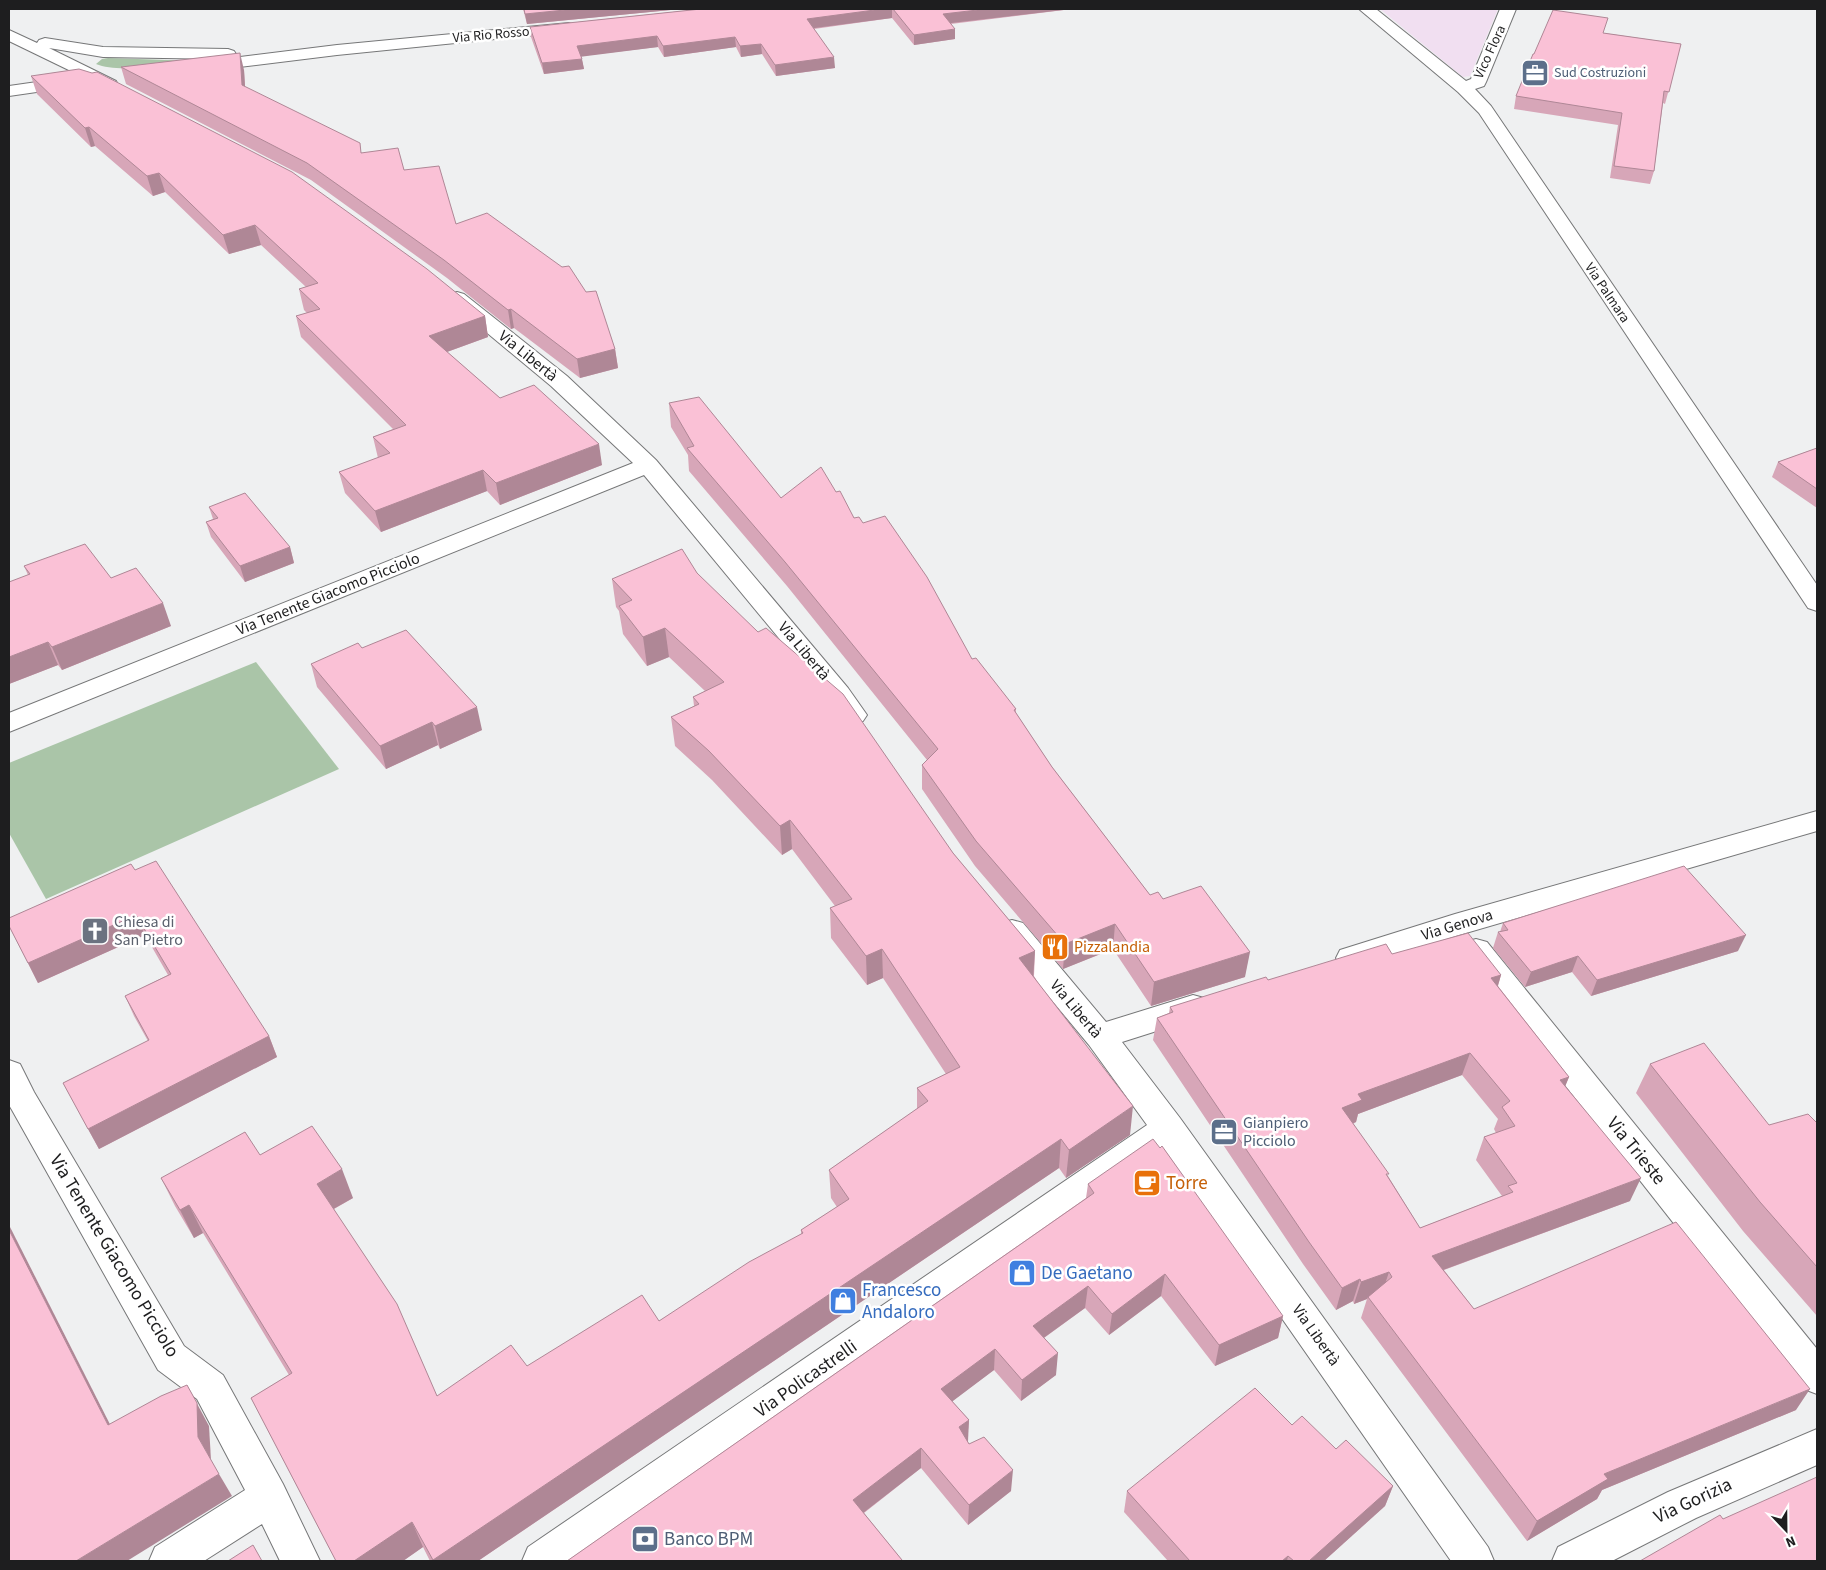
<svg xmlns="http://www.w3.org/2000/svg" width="1826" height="1570" font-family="'Source Sans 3',sans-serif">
  <rect width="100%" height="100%" fill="#eff0f1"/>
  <path fill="#f1dff1" d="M1380,9h118l-28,67 -7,1z"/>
  <g fill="#aac5a8">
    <path d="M108,58l89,3c-26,3 -78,13 -101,3l6,-5z"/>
    <path d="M256,662l83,107 -293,130 -37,-66v-70z"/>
  </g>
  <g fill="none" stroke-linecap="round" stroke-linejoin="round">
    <g stroke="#767778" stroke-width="2">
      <g id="minor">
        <path d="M1359,9h17l90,72 5,-2 29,-70h16l-30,73 -2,4 -9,3 16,17 326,479v26l-9,-3 -329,-495 -21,-21z"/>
        <path d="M569,23l6,2 2,3 -2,3 -238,24 -131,16 -6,-2 -2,-3 2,-3 24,-4 -121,-2 -54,-9 67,33 2,4 -2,4 -6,1 -101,-49v-11l28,13 2,-3 6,-2 58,9 125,2 6,2 2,3 -4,4 105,-13z"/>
        <path d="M72,77l6,1 2,4 -2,4 -69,10v-10z"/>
        <path d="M457,292l7,2 103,82 89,84 192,228 19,27 -4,6c-19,5 -23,-7 -33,-21l-186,-225 -635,257v-19l624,-250 -82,-77 -101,-84 -3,-4 3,-4z"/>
        <path d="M1817,811v20l-358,104 -108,34 -11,-3 -4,-8 4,-8 115,-36z"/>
        <path d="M1012,920l11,3 83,99 87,-27 11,3 4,9 -4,9 -82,26 58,76 308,429 6,14h-43l-287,-412 -589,412h-53l6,-14 619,-422 -58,-80 -88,-106 -4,-8 4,-8z"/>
        <path d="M1476,939l11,3 330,407v45l-13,-5 -339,-431 -4,-8 4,-8z"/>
        <path d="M9,1060l11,4 14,28 150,254 39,29 60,109 37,77h-40l-18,-37 -58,37h-55l6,-14 90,-57 -48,-91 -39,-29 -146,-260 -3,-5z"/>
        <path d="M1817,1429v36l-121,53 -84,43h-60l6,-14 110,-55z"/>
      </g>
    </g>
    <use href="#minor" fill="#fff" fill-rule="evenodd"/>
  </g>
  <g fill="#d7a6b8" fill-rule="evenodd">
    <path d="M523,9h158l-154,15z"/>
    <path d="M701,9h371l-121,15 4,15 -41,6 -22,-27 -78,11 21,39 -59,8 -14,-22 -21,3 -5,-10 -72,10 -6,-10 -77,9 3,13 -40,5 -13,-37 -1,-10z"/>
    <path d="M1604,33l77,11 -16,60 -2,-1 -9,68 -4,13 -40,-6 8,-53 -104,-16 2,-13z"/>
    <path d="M121,67l123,3 1,17 117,66 42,17 52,54 159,125 3,19 -38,10 -66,-50 -3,1 -64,-51 -136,-98 -185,-96z"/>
    <path d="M31,76l454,240 3,21 -41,15 53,46 102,67 -102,40 -13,-14 -106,41 -36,-39 -6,-21 39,-14 -5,-21 20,-8 -92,-92 -5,-21 11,-3 -3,-3 -5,-21 7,-2 -45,-42 -32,9 -64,-62 -12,4 -58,-50 -4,1 -54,-53z"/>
    <path d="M669,403l112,95 55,-6 18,26 118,141 44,50v4l36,54 98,128 13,4 82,78 -94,29 -38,-57 -50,20 -88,-103 -53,-77v-24l5,-5 -140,-174 -98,-115 -1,-16 -17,-28z"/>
    <path d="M1817,448v60l-45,-31 6,-15z"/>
    <path d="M209,507l81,40 4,16 -49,19 -34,-45 -5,-15 7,-3z"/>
    <path d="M24,566l87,12 60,48 -109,44 -4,-5 -49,19 19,-109z"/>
    <path d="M697,573l256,280 82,98 -1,25 96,159 -64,43 -7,-10 -581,393h-48l-7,-14 -20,14h-67l-85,-163 38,-23 -86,-142 -9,5 -19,-32 -14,-28 99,-23 93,43 -19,11 103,187 90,-30 132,-45 142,-87v-4l36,-23 -6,-9 -2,-28 88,-61v-21l29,-14 -63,-96 -16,7 -36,-47 -1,-30 5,-2 -43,-57 -10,6 -70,-75 -37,-34 -4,-29 23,-11 -1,-9 12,-6 -36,-34 -22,9 -24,-32 -4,-23 -3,-4 -4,-28z"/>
    <path d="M362,648l120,82 -42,19 -2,-4 -52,24 -69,-82 -6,-23z"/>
    <path d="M135,870l134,166 8,21 -178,92 -36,-66 85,-42 -14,-25 -9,-20 43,-21 -23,-40 -107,48 -29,-57z"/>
    <path d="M1503,923l235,28 -147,45 -19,-24 -47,15 -32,-39 5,-16h2z"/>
    <path d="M1392,954l109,21 -3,11 71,91 -4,9 65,115 -186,69 30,39 322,101 -194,80 -5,9 -70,42 -166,-223 6,-19 -13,5 -1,-3 -17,9 -33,-46 -150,-224 4,-22 12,-5 1,-6 98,-27zM1462,1075l36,44 -4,10 2,4 -12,4 -8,23 26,36 -82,32 -32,-52 -35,-52 3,-2 2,-8z"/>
    <path d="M1650,1064l119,61 48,-2v193l-74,-85 -107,-138z"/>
    <path d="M1088,1184l195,132 -5,22 -63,28 -54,-70 -52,39 -24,-27 -41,30 12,37 -35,26 -27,-31 -42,31 17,19 -2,21 2,3 42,47 -43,34 -47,-57 -57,45 38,47v1h-335l519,-363z"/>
    <path d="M1292,1425l44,24 57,37 -8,20 -61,55h-156l-44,-49 3,-21z"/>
  </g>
  <g fill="#af8796">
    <path d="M575,9h106l-154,15 -2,-10z"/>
    <path d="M882,9h10v9l-85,11v-10z"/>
    <path d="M986,9h86l-129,15v-10z"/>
    <path d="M955,29v10l-41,6v-10z"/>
    <path d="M657,36l1,11 -79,10 -2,-11z"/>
    <path d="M735,37l1,10 -72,10 -1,-11z"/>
    <path d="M761,44l1,10 -21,3 -1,-11z"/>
    <path d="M240,53l4,17 2,32 -4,-17z"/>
    <path d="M834,57l1,11 -59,8 -1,-11z"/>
    <path d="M582,59l2,10 -40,5 -2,-11z"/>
    <path d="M9,126l1,17 -1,1z"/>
    <path d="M89,127l6,19 -4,1 -6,-19z"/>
    <path d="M159,173l6,19 -12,4 -6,-20z"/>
    <path d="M255,225l6,20 -32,9 -6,-19z"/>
    <path d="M511,309l3,19 -3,1 -3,-19z"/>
    <path d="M485,316l3,21 -55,20 -4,-21z"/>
    <path d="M615,349l3,19 -38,10 -3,-19z"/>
    <path d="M599,444l3,21 -102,40 -4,-22z"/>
    <path d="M483,470l4,21 -106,41 -6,-21z"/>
    <path d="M290,547l4,16 -49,19 -5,-16z"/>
    <path d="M163,603l8,23 -109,44 -10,-23z"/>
    <path d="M665,628l4,29 -22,9 -4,-29z"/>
    <path d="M48,642l10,23 -49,19v-27z"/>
    <path d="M477,707l5,23 -42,19 -5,-23z"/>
    <path d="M432,722l6,23 -52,24 -6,-23z"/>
    <path d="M790,820l2,29 -10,6 -2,-29z"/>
    <path d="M136,915l9,20 -107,48 -10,-20z"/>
    <path d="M1115,924l-2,25 -50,20 2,-25z"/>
    <path d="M1746,935l-8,16 -147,45 6,-16z"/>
    <path d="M882,949l1,29 -16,7 -1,-29z"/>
    <path d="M1035,951l-2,29 -14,-22z"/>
    <path d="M1250,952l-5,25 -94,29 3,-24z"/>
    <path d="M1578,956l-6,16 -47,15 6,-15z"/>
    <path d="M1501,975l-7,23 -3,-20z"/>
    <path d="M269,1036l8,21 -178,92 -11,-20z"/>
    <path d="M1470,1053l-8,22 -104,39 -2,8 -21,8 7,-22 16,-14z"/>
    <path d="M1569,1077l-9,22v-19z"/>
    <path d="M1133,1106l-3,29 -64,43 3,-28z"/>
    <path d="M1061,1139l-2,29 -581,393h-45v-1z"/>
    <path d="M342,1169l11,29 -25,14 -11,-28z"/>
    <path d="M1641,1178l-11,23 -206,76 8,-21z"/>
    <path d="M189,1205l14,28 -9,5 -14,-28z"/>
    <path d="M9,1225l113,223 -14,-23 -99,-195z"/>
    <path d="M1389,1272l-7,21 -14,4 -1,2 -13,5 7,-22z"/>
    <path d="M1165,1274l-4,22 -52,39 3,-21z"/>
    <path d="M1360,1279l-7,22 -17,9 6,-22z"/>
    <path d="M1088,1286l-3,22 -54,39 2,-21z"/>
    <path d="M1283,1316l-5,22 -63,28 4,-21z"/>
    <path d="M995,1349l-1,21 -53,40v-21z"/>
    <path d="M1058,1353l-2,22 -35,26 1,-21z"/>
    <path d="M187,1385l22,41 2,34 -13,-23z"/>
    <path d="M1810,1389l-14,21 -194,80 -5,9 -70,42 10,-20 67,-47z"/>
    <path d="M969,1420l-1,21 -10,7 1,-21z"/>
    <path d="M921,1448v20l-67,52 -1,-20z"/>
    <path d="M1013,1470l-2,21 -43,34 1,-20z"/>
    <path d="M219,1474l13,22 -105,65h-51z"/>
    <path d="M1393,1486l-8,20 -61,55h-15z"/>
    <path d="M412,1522l11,25 -20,14h-49z"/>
    <path d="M1288,1556l-1,5h-5z"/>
  </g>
  <g fill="#fac1d6" stroke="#af8796" fill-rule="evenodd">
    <path d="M524,9h51l-50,5z"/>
    <path d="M701,9h181l-75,10 27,38 -59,8 -14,-21 -21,2 -5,-9 -72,9 -6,-10 -80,10 5,13 -40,4 -12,-36z"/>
    <path d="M893,9h93l-43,5 12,15 -41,6z"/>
    <path d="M1553,10l55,8 -5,15 78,11 -12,48 -5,-1 -10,80 -40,-5 8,-53 -106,-17 17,-42h1z"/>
    <path d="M240,53l2,32 118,58 1,10 37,-5 6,22 35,-4 17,58 31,-11 75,54 7,-1 17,26 10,-1 19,58 -38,10 -66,-50 -3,1 -64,-50 -137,-97 -186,-96z"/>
    <path d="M79,69l13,4 5,-1 195,100 135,97 58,47 -56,20 71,62 34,-13 65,59 -103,39 -13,-13 -108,41 -36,-39 51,-19 -17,-16 33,-12 -110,-109 24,-7 -21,-20 19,-6 -63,-58 -32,10 -64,-62 -12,3 -58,-49 -4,1 -54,-52z"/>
    <path d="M699,397l82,101 40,-31 15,25 4,-1 14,27 5,-1 4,6 22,-7 42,61 45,82 4,-1 40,51 -2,1 38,57 98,128 8,-3 5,7 38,-13 49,66 -96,30 -39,-58 -50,20 -89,-103 -54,-76 16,-16 -153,-187 -98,-114 7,-2 -25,-43z"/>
    <path d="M1817,448v41l-39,-27z"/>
    <path d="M245,493l45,54 -50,19 -34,-44 12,-4 -9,-11z"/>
    <path d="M85,544l26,34 25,-10 27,35 -111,44 -4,-5 -39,15v-75l21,-8 -6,-8z"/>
    <path d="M682,549l15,24 61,59 8,-4 77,66 110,159 82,98 -16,7 114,148 -64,44 -8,-11 -628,421 -21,-38 -58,39h-18l-85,-163 41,-25 -103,-168 -9,5 -19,-32 84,-46 15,23 52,-29 30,43 -25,15 80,120 40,92 74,-51 16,21 115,-71 17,26 90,-59 54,-29 -2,-3 48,-31 -20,-29 99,-69 -11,-13 43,-21 -78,-118 -16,7 -36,-48 22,-9 -62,-79 -10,6 -71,-75 -38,-34 28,-13 -6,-7 31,-15 -59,-54 -22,9 -24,-31 13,-6 -20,-21z"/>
    <path d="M406,630l71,77 -42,19 -3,-4 -52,24 -69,-82 47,-21 4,5z"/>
    <path d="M156,861l113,175 -181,93 -25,-46 86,-43 -24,-44 46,-22 -35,-59 -108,48 -19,-37v-8l122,-54 4,6z"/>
    <path d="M1684,866l62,69 -149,45 -19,-24 -47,16 -33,-40 10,-2 -5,-7z"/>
    <path d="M1468,933l33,42 -10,3 78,99 -9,3 81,98 -209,78 42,53 202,-87 134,167 -206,85 4,5 -71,42 -169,-224 24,-20 -3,-5 -28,10 -1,-3 -18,9 -33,-46 -152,-224 16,-6 -3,-5 96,-30 2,3 118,-36 6,10zM1470,1053l40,48 -8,6 13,19 -31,11 33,46 -9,3 5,6 -93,36 -34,-54h3l-47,-66 20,-8 -4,-6z"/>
    <path d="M1704,1043l65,82 39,-11 9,9v144l-57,-65 -110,-138z"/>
    <path d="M1153,1139l7,9 2,-2 121,170 -64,29 -54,-71 -53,40 -24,-28 -55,40 25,27 -36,27 -27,-31 -54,40 28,31 -10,7 10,17 15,-7 29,33 -44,35 -48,-57 -68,52 49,60 -1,1h-334l527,-368 -6,-9z"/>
    <path d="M9,1230l99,195 53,-29 26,-11 10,18 1,34 21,37 -143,87h-67z"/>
    <path d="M1255,1388l37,37 10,-9 34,33 10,-9 47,46 -84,75h-15l-6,-5 -6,5h-92l-63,-70z"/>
    <path d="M1817,1477v84h-177l80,-46 3,4z"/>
    <path d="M253,1545l9,16h-34z"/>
  </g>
  <defs>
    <g id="office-square" transform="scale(1.4375)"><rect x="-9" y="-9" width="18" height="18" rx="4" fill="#5c6f8a" stroke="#fff"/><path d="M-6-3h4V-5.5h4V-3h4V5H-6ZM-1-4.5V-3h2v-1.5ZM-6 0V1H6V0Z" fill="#fff"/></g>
    <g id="church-square" transform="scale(1.4375)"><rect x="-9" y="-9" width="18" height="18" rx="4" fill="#6b7280" stroke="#fff"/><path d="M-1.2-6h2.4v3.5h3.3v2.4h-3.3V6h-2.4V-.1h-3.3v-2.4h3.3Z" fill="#fff"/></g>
    <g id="restaurant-square" transform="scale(1.4375)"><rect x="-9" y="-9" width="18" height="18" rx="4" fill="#e8710a" stroke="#fff"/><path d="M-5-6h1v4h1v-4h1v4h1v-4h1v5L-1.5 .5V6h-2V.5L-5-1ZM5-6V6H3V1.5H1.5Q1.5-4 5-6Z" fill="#fff"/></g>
    <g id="cafe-square" transform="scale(1.4375)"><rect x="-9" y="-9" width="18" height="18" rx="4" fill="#e8710a" stroke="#fff"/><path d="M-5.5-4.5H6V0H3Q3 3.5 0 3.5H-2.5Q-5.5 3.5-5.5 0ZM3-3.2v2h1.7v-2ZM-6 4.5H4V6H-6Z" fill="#fff"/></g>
    <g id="shop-square" transform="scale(1.4375)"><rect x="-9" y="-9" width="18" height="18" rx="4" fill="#3f7fe0" stroke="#fff"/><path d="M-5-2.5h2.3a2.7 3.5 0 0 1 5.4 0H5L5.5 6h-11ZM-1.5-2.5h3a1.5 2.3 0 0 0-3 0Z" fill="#fff"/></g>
    <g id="bank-square" transform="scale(1.4375)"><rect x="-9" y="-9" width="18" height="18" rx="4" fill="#5c6f8a" stroke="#fff"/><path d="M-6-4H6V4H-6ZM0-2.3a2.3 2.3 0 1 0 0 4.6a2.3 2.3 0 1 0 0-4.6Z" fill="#fff"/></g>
  </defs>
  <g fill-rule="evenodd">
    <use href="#office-square" x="1535" y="73"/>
    <use href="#church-square" x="95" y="931"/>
    <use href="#restaurant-square" x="1055" y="947"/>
    <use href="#office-square" x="1224" y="1132"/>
    <use href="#cafe-square" x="1147" y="1183"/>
    <use href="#shop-square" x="1022" y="1273"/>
    <use href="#shop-square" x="843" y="1301"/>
    <use href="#bank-square" x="645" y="1539"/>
  </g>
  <g text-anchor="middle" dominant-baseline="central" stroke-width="5" stroke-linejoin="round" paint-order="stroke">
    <g font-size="14" fill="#1e1e1f" stroke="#fff">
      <text transform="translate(491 35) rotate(-5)">Via Rio Rosso</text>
      <text transform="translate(1490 52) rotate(-65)">Vico Flora</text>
      <text transform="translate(1607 293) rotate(56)">Via Palmara</text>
    </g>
    <g font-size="14" fill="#4e5e75" stroke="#fff" text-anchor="start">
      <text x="1554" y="73">Sud Costruzioni</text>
    </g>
    <g font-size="16" fill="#1e1e1f" stroke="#fff">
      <text transform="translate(528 356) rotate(39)">Via Libertà</text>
      <text transform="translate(328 594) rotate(-22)">Via Tenente Giacomo Picciolo</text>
      <text transform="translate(804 651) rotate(50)">Via Libertà</text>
      <text transform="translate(1457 925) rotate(-17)">Via Genova</text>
      <text transform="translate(1076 1009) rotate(50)">Via Libertà</text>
      <text transform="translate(1316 1335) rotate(55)">Via Libertà</text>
    </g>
    <g font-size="16" fill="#5b616d" stroke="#fff" text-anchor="start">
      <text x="114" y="922">Chiesa di<tspan x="114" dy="18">San Pietro</tspan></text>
    </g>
    <g font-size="16" fill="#c56008" stroke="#fff" text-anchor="start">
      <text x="1074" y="947">Pizzalandia</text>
    </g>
    <g font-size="16" fill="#4e5e75" stroke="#fff" text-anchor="start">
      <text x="1243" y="1123">Gianpiero<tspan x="1243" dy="18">Picciolo</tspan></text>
    </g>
    <g font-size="19" fill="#1e1e1f" stroke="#fff">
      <text transform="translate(1636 1151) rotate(51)">Via Trieste</text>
      <text transform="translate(114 1256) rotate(59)">Via Tenente Giacomo Picciolo</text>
      <text transform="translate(806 1379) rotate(-35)">Via Policastrelli</text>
      <text transform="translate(1693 1501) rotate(-25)">Via Gorizia</text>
    </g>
    <g font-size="19" fill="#c56008" stroke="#fff" text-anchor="start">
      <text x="1166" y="1183">Torre</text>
    </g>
    <g font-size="19" fill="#366cbe" stroke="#fff" text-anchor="start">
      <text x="1041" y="1273">De Gaetano</text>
      <text x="862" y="1290">Francesco<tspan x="862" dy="22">Andaloro</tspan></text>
    </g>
    <g font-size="19" fill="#4e5e75" stroke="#fff" text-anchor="start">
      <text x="664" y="1539">Banco BPM</text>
    </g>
  </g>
  <rect width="1826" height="1570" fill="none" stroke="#1e1e1f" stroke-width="20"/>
  <g transform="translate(1786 1530) rotate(158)" stroke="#ffffff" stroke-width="4" paint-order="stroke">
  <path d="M0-4L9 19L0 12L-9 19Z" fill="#1e1e1f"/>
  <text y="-8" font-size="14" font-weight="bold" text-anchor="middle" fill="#1e1e1f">N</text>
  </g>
</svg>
